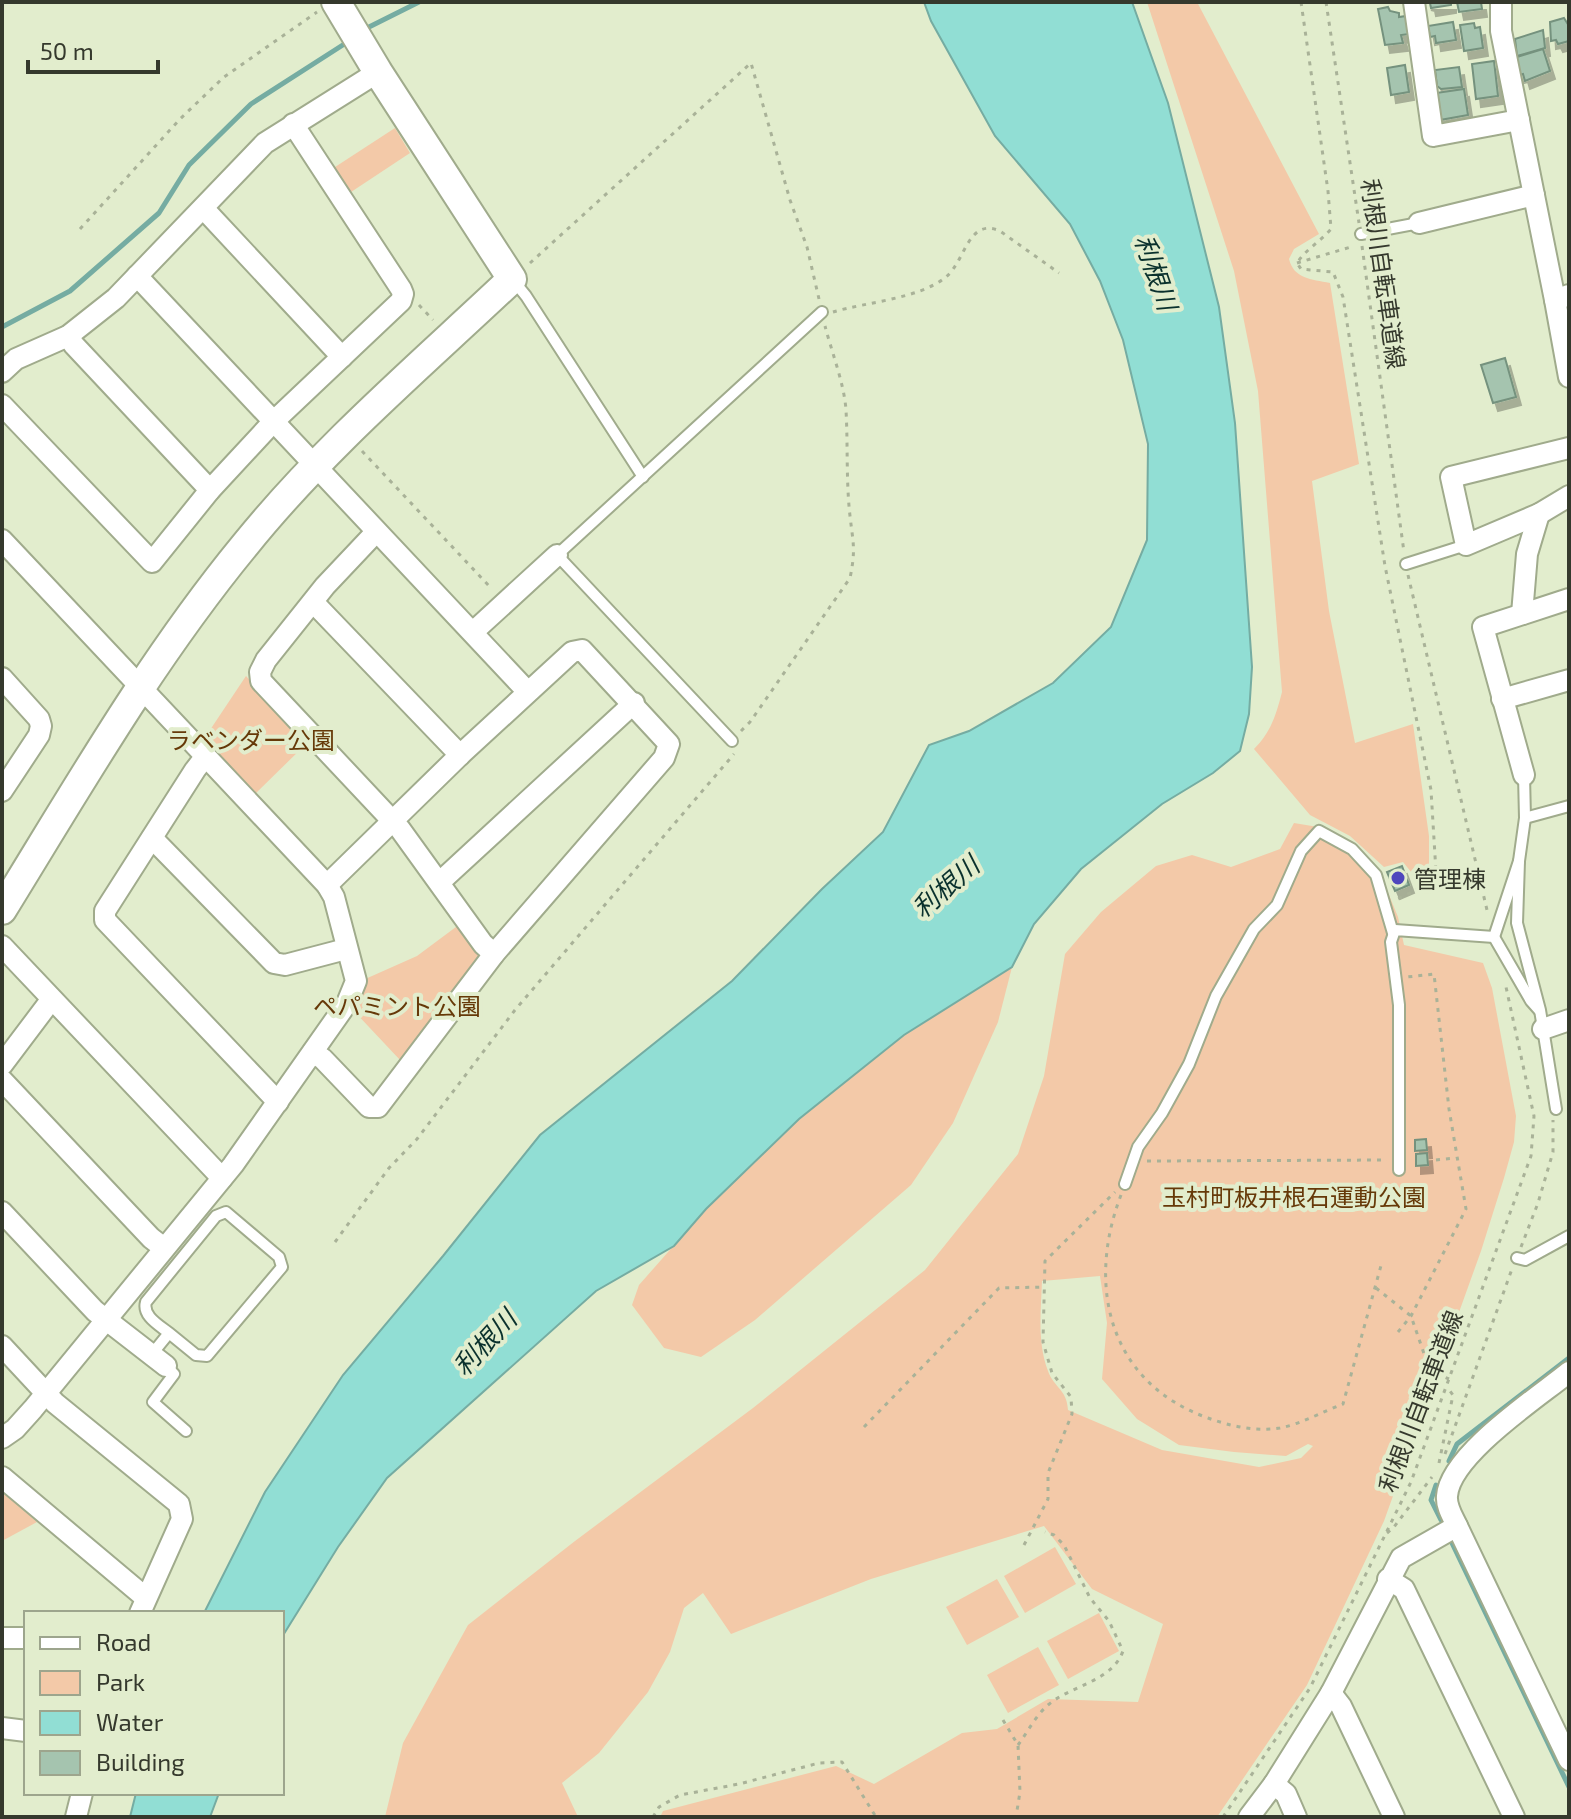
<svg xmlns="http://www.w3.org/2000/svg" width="1571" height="1819" font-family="'Exo 2','Noto Sans JP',sans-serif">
  <defs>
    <filter id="shadow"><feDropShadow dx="5" dy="8" stdDeviation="0" flood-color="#0004"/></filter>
  </defs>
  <rect width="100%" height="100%" fill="#e2edcd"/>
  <g fill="#f3c9a8" fill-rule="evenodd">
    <path d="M1147,2h50l122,232 -25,15 -5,10c5,20 22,20 41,24l29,181 -47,17 17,130 26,132 58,-19 16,112v34l-13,8 -13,-16 -19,5 -34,-31 -40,-21 -56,-66c17,-17 22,-34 28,-57l-24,-301 -24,-120z"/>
    <path d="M395,128l15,25 -62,41 -16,-25z"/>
    <path d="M246,676l61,67 -54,53 -51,-54z"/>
    <path d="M1294,823l24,4 62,46 18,44 6,28 79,18 9,25 24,128 -2,26 -10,36 -23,73 -97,270 -77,164 -90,132h-557l3,-6 173,-45 38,18 88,-51 35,-4 51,-30 90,3 25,-78 -71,-35 -48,-63 -173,53 -140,55 -28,-41 -19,15 -14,44 -22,40 -49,61 -37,30 16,34h-193l18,-74 65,-118 107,-84 178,-133 172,-138 93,-116 26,-78 21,-122 36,-42 55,-46 36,-11 39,12 49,-18zM1100,1276l7,47 -5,56 35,40 42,26 55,7 52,4 22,-12 5,2 -12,12 -42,9 -97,-17 -94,-40c-1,-21 -14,-22 -20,-39 -11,-29 -7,-60 -6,-90z"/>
    <path d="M460,924l18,25v10l-77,102 -48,-51 10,-14v-16l54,-24z"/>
    <path d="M1012,967l-14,55 -45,101 -42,62 -156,135 -54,37 -37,-9 -32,-43 7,-20 67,-76 93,-90 105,-84z"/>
    <path d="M2,1492l35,30 -35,19z"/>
    <path d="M1055,1547l21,37 -51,29 -21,-37z"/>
    <path d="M997,1579l22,38 -52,28 -21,-38z"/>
    <path d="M1099,1613l20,38 -51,28 -21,-38z"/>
    <path d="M1038,1647l21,38 -51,28 -21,-38z"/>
  </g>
  <g fill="#91ded4" stroke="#75aca2" stroke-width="2">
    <path d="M924,2h208l36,101 51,204 16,116 17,244 -3,47 -9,37 -27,22 -51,31 -81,65 -47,55 -22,43 -108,68 -105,84 -93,90 -32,37 -78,45 -209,187 -49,69 -56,90v-24h-78l61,-121 78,-117 100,-119 97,-121 192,-154 90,-92 61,-57 46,-87 40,-14 84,-48 58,-56 36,-87 1,-96 -25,-104 -23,-59 -30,-57 -75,-88 -64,-115z"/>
    <path d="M136,1793h83l-9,24h-80z"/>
  </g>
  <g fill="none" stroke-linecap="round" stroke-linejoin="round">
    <g stroke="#75aca2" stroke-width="5">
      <path d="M363,30l56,-28"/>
      <path d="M2,327l68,-36 89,-78 30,-48 62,-61 98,-63"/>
      <path d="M1449,1461l8,-17 112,-86"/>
      <path d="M1436,1485l-5,15 10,20"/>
      <path d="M1452,1543l117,244"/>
    </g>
  </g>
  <g fill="#a5c4af" stroke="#75927e" stroke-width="2" filter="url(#shadow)">
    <path d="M1426,2h25v3l-20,3 -1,-5z"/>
    <path d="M1457,2h24l1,7 -23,3z"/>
    <path d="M1388,7l2,4 9,2v4l7,-1 3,18 -8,1 2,8 -18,2 -7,-36z"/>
    <path d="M1564,18l5,8v15l-11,3 -2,-4 -5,1 -1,-19z"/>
    <path d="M1453,22l3,18 -20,3 -1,-7 -5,1 -2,-11z"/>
    <path d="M1474,23l1,5 5,-1 3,21 -19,3 -4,-26z"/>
    <path d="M1543,30l2,18 -28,8 -2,-17z"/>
    <path d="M1543,49l7,22 -25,10 -2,-7 -4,1 -2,-18z"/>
    <path d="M1494,61l4,35 -22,3 -4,-35z"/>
    <path d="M1405,65l4,27 -18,3 -4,-27z"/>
    <path d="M1459,67l3,20 -21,2 -4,-3 -2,-16z"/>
    <path d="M1464,89l4,26 -28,5 -4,-27z"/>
    <path d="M1505,358l11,39 -23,6 -12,-38z"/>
    <path d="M1402,866l7,19 -14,6 -8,-19z"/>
    <path d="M1426,1139l1,11 -12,1v-11z"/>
    <path d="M1427,1153l1,12 -12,1v-12z"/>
  </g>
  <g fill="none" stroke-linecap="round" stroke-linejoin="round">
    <g stroke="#a0ab8c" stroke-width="14">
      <g id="lane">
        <path d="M1361,234l58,-11"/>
        <path d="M513,280l13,16 117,181"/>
        <path d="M1406,564l60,-19"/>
        <path d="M732,741l-175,-186 265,-243"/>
        <path d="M1524,775l1,43 -6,43 -2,62 23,87 16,99"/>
        <path d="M1525,818l44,-12"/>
        <path d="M1494,937l37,64 8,9"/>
        <path d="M1399,1170v-165l-8,-63 4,-12 99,7 25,-76"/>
        <path d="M1125,1184l13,-37 24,-34 27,-49 27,-68 38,-67 23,-24 24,-54 18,-20 33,18 24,26 17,58"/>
        <path d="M1517,1258l8,2 44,-24"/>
        <path d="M152,1354l17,-21 27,22 11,1 75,-89 -3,-10 -53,-45 -10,4 -70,86c-4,14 13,23 23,31"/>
        <path d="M166,1366l8,8 -21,28 33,29"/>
      </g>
    </g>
    <g stroke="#a0ab8c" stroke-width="24">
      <g id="street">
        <path d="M1414,2l19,134 86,-16"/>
        <path d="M1501,2v29l54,269 14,-5"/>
        <path d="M204,209l138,148"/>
        <path d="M1419,223l115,-28"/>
        <path d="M137,276l390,415"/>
        <path d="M1555,300l14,77"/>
        <path d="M68,336l6,9 136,145"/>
        <path d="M2,372l14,-13 52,-23 48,-38 149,-155 113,-71"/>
        <path d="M2,405l150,157 58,-72 63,-68 128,-121 2,-7 -2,-5 -108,-165"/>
        <path d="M1569,448l-118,29 15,68 73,-31 30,-18"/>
        <path d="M376,532l-51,54 -59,74 -6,12 1,9 139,148 83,115 11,10"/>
        <path d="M2,540l325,345 7,12 22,84 -9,22 -114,162 -200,244 -18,20 -13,9"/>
        <path d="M313,602l147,153"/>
        <path d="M1522,614l5,-60 12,-40"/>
        <path d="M473,632l84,-77"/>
        <path d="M2,678l37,41 2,7 -2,9 -37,56"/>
        <path d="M1502,699l67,-19"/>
        <path d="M205,757l-10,13 -90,141v9l173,182"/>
        <path d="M1524,775l-41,-148 86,-28"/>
        <path d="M152,838l122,125 11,2 61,-16"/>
        <path d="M441,881l193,-178"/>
        <path d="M2,946l220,232"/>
        <path d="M1543,1029l26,-9"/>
        <path d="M313,1052l10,7 46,48h9l116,-153 170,-196 5,-14 -87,-94 -10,2 -112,103 -133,130"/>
        <path d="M2,1065l49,-65"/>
        <path d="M2,1080l149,158 13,10"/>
        <path d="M2,1212l93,99 71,55"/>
        <path d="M2,1346l53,57 124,101 3,15 -42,94"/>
        <path d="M1569,1372c-32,26 -119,83 -122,124 -1,11 6,21 10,30l112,234"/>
        <path d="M2,1477l144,121"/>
        <path d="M1388,1579l16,10 110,228"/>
        <path d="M2,1638h24"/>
        <path d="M1331,1693l10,13 53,111"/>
        <path d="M2,1728l24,3"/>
        <path d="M1274,1784l12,10 10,23"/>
        <path d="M76,1817l6,-24"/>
        <path d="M1249,1817l25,-33 57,-91 70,-135 56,-32"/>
      </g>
    </g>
    <g stroke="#a0ab8c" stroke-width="32">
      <path id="secondary" d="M2,910c77,-125 150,-252 243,-365 79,-98 176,-180 267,-266l-134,-207 -42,-70"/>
    </g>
    <g stroke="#a9b298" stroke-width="3" stroke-dasharray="4 6" stroke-linecap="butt">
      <path d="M1301,2l27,189 3,38c-11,13 -25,20 -34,34l4,6 32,3 10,25 42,269 46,224 5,82 -10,13 -28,14"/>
      <path d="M1326,2l33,221"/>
      <path d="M80,229l100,-110 44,-42 93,-65"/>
      <path d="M1362,246l42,306"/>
      <path d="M530,263l221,-200 39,137 17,47 12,52"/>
      <path d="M1297,263l57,-17"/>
      <path d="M419,305l14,15"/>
      <path d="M833,312c33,-10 86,-13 113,-35 20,-17 22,-60 54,-46l59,42"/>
      <path d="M362,451l129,137"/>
      <path d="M1408,575l79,335"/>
      <path d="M741,731l9,-9 100,-144c6,-29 3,-35 0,-62 -4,-35 -2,-70 -4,-106 -2,-27 -14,-57 -21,-84"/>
      <path d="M1436,1160l20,-2"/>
      <path d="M1147,1161l240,-1"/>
      <path d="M1121,1195c-35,91 -12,188 87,223 22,8 48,14 72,10 21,-4 44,-17 63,-24l39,-142"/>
      <path d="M335,1242l54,-74 28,-29 98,-129 219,-256"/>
      <path d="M1521,1247l17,-44 15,-51v-32"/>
      <path d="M1376,1288l35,28 19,55 19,8"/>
      <path d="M1398,1332l13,-16 55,-107 -17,-100 -15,-135 -27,3"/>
      <path d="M864,1427l135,-139 46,-1"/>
      <path d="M1445,1454l67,-185"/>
      <path d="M1439,1463l14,-68 -6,-8"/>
      <path d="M1387,1533l7,-6 38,-50"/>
      <path d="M1024,1545l24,-46v-26l24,-59 -1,-17 -19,-24 -9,-31 2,-81 70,-69"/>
      <path d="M1003,1720l15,25 2,47 -4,25"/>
      <path d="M1018,1745c9,-12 18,-30 30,-40 23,-20 64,-23 75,-54l-14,-30 -19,-23 -26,-53 -10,-10 -9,-3"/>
      <path d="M653,1817l6,-10 21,-12 59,-11 80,-21 23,-1 34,55"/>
      <path d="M1223,1817l87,-129 101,-206 120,-326 3,-40 -28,-129"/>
    </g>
    <use href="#lane" stroke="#fff" stroke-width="10"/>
    <use href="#street" stroke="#fff" stroke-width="20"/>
    <use href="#secondary" stroke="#fff" stroke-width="28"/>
  </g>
  <circle fill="#4e46bd" stroke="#e2edcd" stroke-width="3" cx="1398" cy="878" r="8"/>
  <g text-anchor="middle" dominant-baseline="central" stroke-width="8" stroke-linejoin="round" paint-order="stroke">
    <g font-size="24" fill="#35392d" stroke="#e2edcd">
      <text transform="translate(1384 274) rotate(82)">利根川自転車道線</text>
      <text transform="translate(1420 1401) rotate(-69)">利根川自転車道線</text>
    </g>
    <g font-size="24" fill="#663908" stroke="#e2edcd">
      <text x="251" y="739">ラベンダー公園</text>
      <text x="397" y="1005">ペパミント公園</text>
      <text x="1294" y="1196">玉村町板井根石運動公園</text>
    </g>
    <g font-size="24" fill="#35392d" stroke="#e2edcd" text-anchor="start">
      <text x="1414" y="878">管理棟</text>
    </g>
    <g font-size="26" font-style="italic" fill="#0a312d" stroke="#e2edcd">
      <text transform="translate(1157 272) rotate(71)">利根川</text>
      <text transform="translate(945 886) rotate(-41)">利根川</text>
      <text transform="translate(484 1342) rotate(-47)">利根川</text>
    </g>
  </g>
  <rect width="1571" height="1819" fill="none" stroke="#35392d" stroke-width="8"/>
  <rect x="24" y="1611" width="260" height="184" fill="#e2edcd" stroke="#9da58d" stroke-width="2"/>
  <rect x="40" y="1637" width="40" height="12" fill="#ffffff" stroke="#9da58d" stroke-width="2"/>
  <text x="96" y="1651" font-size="24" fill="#35392d">Road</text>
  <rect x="40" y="1671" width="40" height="24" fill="#f3c9a8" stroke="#9da58d" stroke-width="2"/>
  <text x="96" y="1691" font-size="24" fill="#35392d">Park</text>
  <rect x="40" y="1711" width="40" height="24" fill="#91ded4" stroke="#9da58d" stroke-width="2"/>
  <text x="96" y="1731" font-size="24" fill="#35392d">Water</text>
  <rect x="40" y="1751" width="40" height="24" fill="#a5c4af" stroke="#9da58d" stroke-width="2"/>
  <text x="96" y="1771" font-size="24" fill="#35392d">Building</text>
  <path d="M28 60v12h130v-12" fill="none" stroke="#35392d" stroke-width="4"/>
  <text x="40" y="60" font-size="24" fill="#35392d" stroke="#e2edcd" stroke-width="6" paint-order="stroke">50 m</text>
</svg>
